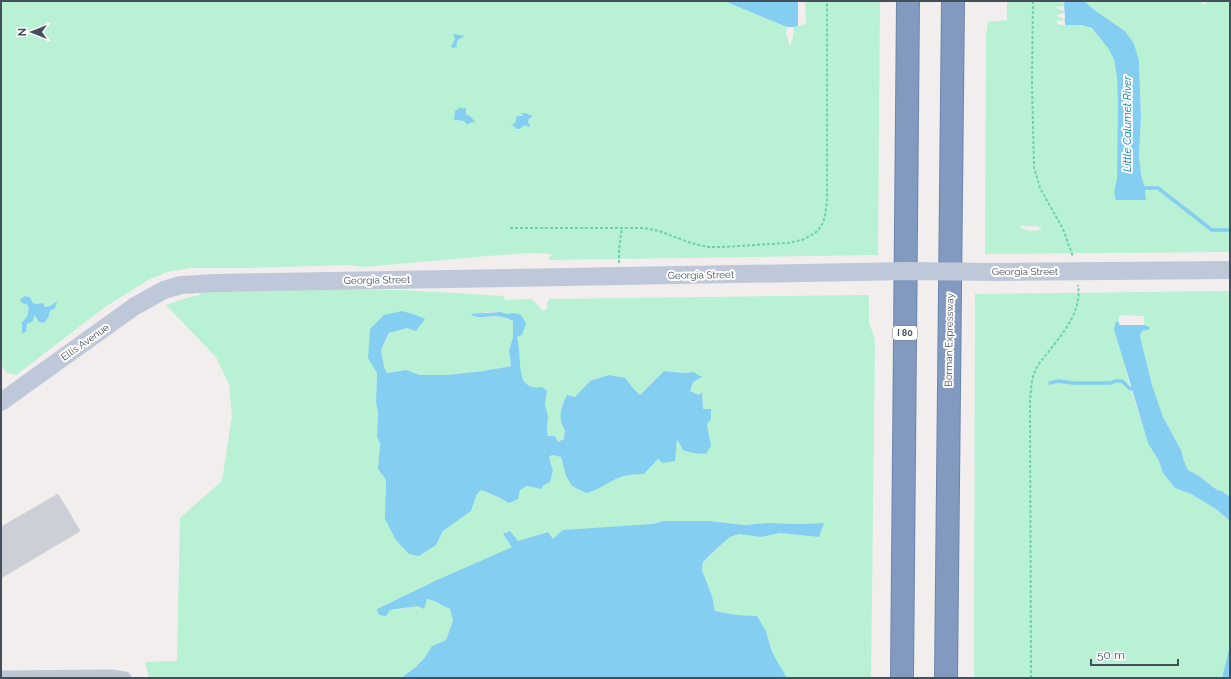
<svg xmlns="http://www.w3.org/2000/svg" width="1231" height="679" font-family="Raleway,sans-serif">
  <rect width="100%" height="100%" fill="#f1eeed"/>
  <g fill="#b9f1d5" fill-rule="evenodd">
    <path d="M1,1h723l63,26 -1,7 4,13 3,-10 1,-10 12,-3 -1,-23h75l-2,254 -330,5 4,-6 -21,-1 -44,3 -122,11 -17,-2 -101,3h-57l-23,4 -17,7 -45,28 -89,68 -9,-2 -6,-8zM461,108l5,6 4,2 2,3 -13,2 -5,-1 2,-9zM525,113l8,3c-6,5 -8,12 -17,13l-2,-3 4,-10h5zM25,296l5,1 3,6 4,1 6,-1 2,4 5,-1 6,-5 -6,10 -2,7 -4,5 -5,-1 -3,-5 -2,-2 -7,9 -1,8 -4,-9c6,-6 7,-10 6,-18l-8,-6z"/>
    <path d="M1007,1h50l7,2v3l-8,1 2,2 6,2v2l-8,2 3,2 5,2v1l-7,1v3c11,3 23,-2 33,4 9,4 21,22 24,31 3,10 3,21 4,31 1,30 -1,60 -1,89l-2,11 1,10 30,-1 -1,-11 -4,-13 -2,-21 2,-36 -2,-57 -14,-30 -28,-19 -13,-11h116l5,4 2,-4h23v251l-245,2 1,-219 2,-13 19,-2zM1019,226h19l4,4c-8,1 -17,2 -23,-4z"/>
    <path d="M316,289l86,1 102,6 1,4 27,-1 11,12 4,-2v-6l2,-4 320,-4v28l5,13 1,6 -4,336h-84l-15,-26 -6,-21 -9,-15 -20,-1 -22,-4 -3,-15 -10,-26 1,-8 13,-13 14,-12 9,-3 22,3 19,-4 39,4 4,-14 -23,1 -32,-1 -23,2 -36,-4h-46l-10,3 -100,15 -5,-7 -30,9 -8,-9 -6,2 9,13 -76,33 -60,29c19,2 34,1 49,-10l8,2 16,8 3,12 -7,19 -14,6 -7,11 -9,10 -15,11h-252l-4,-16 32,-1 3,-143 42,-37 10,-65 -3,-32 -13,-27 -50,-52 21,-7 13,-3 -1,-3zM487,312h14l6,2 7,-1 5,36 1,25 7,11 7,3 13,3 -2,13 3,12 -1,14 1,6 10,7 6,-4 1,-9 -4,-22 6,-13 8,2 15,-16 35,-3 8,10 7,7 24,-24 20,2 9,-1v10l-3,9 9,4 3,-3 1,17h8l-4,15 4,22 -34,-7 -33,35c-8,0 -19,1 -26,4 -12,5 -18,12 -32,15l-20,-17 -5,-19 -9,-2 -3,2 4,14 -3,11 -6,3 -3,4 -15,-3 -6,4 -10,13 -29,-13 -3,2 -7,19 -28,20 -7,14 -51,-49 1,-16 -8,-11 2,-25 -3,-8 1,-23 -2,-11 1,-29 7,-58 23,13 -17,5 -9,17 3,17 3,6 19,-3 14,5h27l36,-4 28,-5 -2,-15 4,-14v-16c-11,-5 -19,-5 -30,-4 -3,1 -7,-1 -10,-1l-1,-2h10z"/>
    <path d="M1230,291v206l-8,-6 -5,-1 -18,-14 -11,-6 -4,-9 -3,-11 -18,-33 -11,-32 -12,-49 2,-5 6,-5 -4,-1v-9l-25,-1v7h-3l7,36 6,26 19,58 11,19 4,12 12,15 16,6 25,15 14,12v124l-8,33h-248l1,-384z"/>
  </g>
  <g fill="#83cef1">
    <path d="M724,1h74v25l-4,1h-7z"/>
    <path d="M1065,1h19l13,11 28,19 9,13 5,17 2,57 -2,36 2,21 4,13 1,12h-30c-3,-6 -1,-14 1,-21l1,-77 -1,-24 -3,-19 -6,-11 -16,-20 -10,-3h-17v-5h-1l1,-2 -1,-15z"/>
    <path d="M453,34l12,2c-5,2 -10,5 -8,11l-4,1 -2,-1 4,-8z"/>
    <path d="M461,107l1,2 4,-1v6l4,2 5,6 -6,1 -1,2 -4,-4 -10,-1 1,-9z"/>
    <path d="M521,113h4l8,3 -4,3 -1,3 2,4 -1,1 -4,-2 -6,4h-3l-2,-3 -3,-1 4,-2 2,-7h6v-1z"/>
    <path d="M25,296l5,1 3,6 4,1 6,-1 2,4 5,-1 7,-5 -2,7 -5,3 -2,7 -4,5 -5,-1 -3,-5 -2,-2 -1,6 -6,3 -1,8 -4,1v-11c6,-5 7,-9 6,-17l-6,-2 -2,-4z"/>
    <path d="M402,311l14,4 9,4 -9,12 -9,-3 -18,5 -8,17 3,17 3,6 19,-3 14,5h27l36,-4 28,-5 -2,-15 4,-14v-16c-12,-6 -18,-5 -30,-4 -3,1 -7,-1 -10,-1l-2,-2 30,-2 6,2 7,-1 7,2 5,8 -4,12 -5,2c1,4 2,9 2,13 2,16 -2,41 23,37l5,4 -2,13 3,12 -1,14 1,6h7l3,6 6,-3 1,-9c-8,-13 -4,-23 2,-35l8,2 15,-16 19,-6 16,3 8,10 7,7 24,-24 20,2 9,-1 9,5 -9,5 -3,9 9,4 3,-3 1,17h8v10l-4,5 4,22 -5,8 -13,-1 -10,-3 -6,-11 -2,22 -12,2 -5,-4 -14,15c-8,0 -19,1 -26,4 -12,5 -18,12 -32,15l-14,-7 -6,-10 -5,-19 -9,-2 -3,2 4,14 -3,11 -6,3 -3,4 -14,-3 -7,4 -2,9 -9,4 -11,-6 -17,-7 -4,4 -6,17 -28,20 -7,14 -17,11 -10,-2 -13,-14 -11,-21 1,-39 -8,-11 2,-25 -3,-8 1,-23 -2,-11 1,-29 -9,-15 2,-29 14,-14z"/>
    <path d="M1116,322h3v3h25l4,1 2,3 -8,2 -2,5 12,49 11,32 18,33 3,11 4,9 11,6 18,14 5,1 8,6v24l-14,-12 -25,-15 -16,-6 -12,-15 -4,-12 -11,-18 -34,-114z"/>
    <path d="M663,521h46l36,4 23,-2 32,1 24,-1 -5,14 -39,-4 -19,4 -22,-3 -9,3 -14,12 -13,13 -1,8 10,26 3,15 22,4 20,1 9,15 6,21 15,26h-386l15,-11 9,-10 7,-11 14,-6 7,-19 -3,-12 -16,-8 -7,-2 -3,10 -6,-3 -28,4 -4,6 -7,-1 -2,-6 60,-29 75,-33 -9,-13 7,-3 8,10 30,-9 5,7 10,-9 90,-6z"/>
    <path d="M1230,645v33h-8z"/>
  </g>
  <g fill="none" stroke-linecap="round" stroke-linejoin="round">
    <g stroke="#83cef1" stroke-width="3.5">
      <path d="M1142,188h16l54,42h18"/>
      <path d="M1050,383l8,-2 15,2h37l6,-2h6l7,7 6,2"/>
    </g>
  </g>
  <path fill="#cccfd6" stroke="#d1d3da" d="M58,494l22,37 -79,47v-51z"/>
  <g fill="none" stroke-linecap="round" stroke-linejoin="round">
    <g stroke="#6d85ac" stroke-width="24">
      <g id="highway">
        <path d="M902,678l6,-677"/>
        <path d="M946,678l7,-677"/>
      </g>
    </g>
    <g stroke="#6fd1ab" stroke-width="2" stroke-dasharray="3 2" stroke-linecap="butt">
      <path d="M1033,1l-1,82 2,84 6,21 23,41 10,28"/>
      <path d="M510,228h134l15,3 32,12 17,4h14l65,-4 15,-3 13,-7 4,-4 4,-6 2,-7 2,-15v-200"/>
      <path d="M619,263v-13l3,-23"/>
      <path d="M1031,678l-1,-276c1,-11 1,-23 6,-33 3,-7 9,-12 13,-18 15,-19 33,-40 29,-66"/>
    </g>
    <path stroke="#c0c8d4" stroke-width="13" d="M1,677l110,-1 14,2"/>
    <g stroke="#bfc8d8" stroke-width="18">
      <path d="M998,272l232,-2"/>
      <path d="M1,402l134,-96 20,-11 9,-5 17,-5 35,-2 641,-11"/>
    </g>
    <use href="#highway" stroke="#829ac0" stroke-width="22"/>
    <path stroke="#bfc8d8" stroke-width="18" d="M857,272l51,-1 90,1"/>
  </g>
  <g text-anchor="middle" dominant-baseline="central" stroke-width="4" stroke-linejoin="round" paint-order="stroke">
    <rect fill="#fff" stroke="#7d848d" stroke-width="1" x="893" y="326" width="24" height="14" rx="3"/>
    <g font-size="9" font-weight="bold" fill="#454f5c">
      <text x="905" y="333">I 80</text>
    </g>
    <g font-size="10" fill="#454f5c" stroke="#fff">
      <text x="1025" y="271">Georgia Street</text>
      <text transform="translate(701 275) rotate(-1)">Georgia Street</text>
      <text transform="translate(377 280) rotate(-1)">Georgia Street</text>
      <text transform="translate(949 340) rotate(-89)">Borman Expressway</text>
      <text transform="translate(85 342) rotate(-35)">Ellis Avenue</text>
    </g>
    <g font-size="11" font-style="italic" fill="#047ab0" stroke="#fff">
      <text transform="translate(1127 124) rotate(-90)">Little Calumet River</text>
    </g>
  </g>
  <rect width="1231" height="679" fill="none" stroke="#454f5c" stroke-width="4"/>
  <g transform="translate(32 32) rotate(270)" stroke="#ffffff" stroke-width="3" paint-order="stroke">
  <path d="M0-3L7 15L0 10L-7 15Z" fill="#454f5c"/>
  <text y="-6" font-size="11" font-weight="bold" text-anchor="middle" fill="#454f5c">N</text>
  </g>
  <path d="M1091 659v6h87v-6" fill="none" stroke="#454f5c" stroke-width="2"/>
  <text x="1097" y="659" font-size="12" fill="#454f5c" stroke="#ffffff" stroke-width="3" paint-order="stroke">50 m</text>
</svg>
